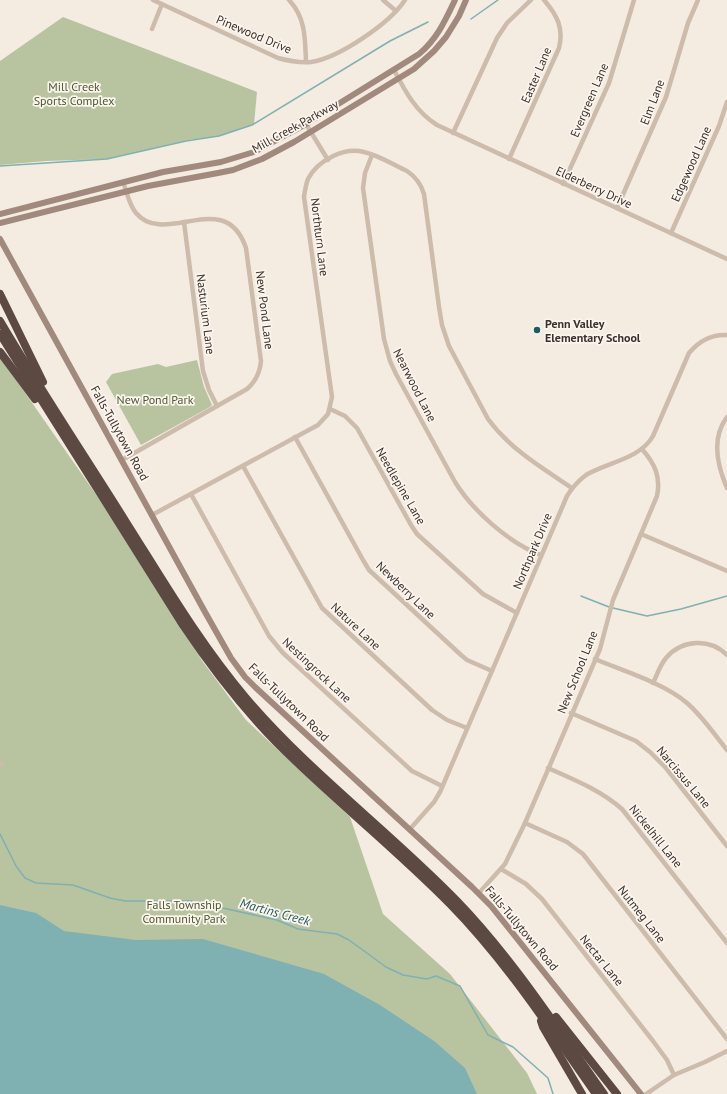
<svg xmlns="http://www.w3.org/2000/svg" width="727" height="1094" font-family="'PT Sans',sans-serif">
  <rect width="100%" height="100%" fill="#f4ebe1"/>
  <g fill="#b8c4a0">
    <path d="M63,17l194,75 -3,32 -35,12 -31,4 -81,19 -61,2 -46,4v-104z"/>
    <path d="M0,357l102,146 101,159 43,58 104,97 33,97 67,60 77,99 10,21h-537z"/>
    <path d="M197,360l7,27 8,18 -2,2 -69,38 -35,-63 6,-8 46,-10 8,3z"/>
  </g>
  <path fill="#7fb0b2" d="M0,905l36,8 28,18 72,9 67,-1 121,35 56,31 54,36 31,27 12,26h-477z"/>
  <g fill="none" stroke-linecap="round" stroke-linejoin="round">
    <g stroke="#7fb0b2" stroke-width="1.5">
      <path d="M471,19l27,-19"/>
      <path d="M0,166l107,-7 79,-18 33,-5 33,-11 138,-84 38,-19"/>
      <path d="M581,596l28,11"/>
      <path d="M613,608l34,8 34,-7 46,-13"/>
      <path d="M0,834l16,32 9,12 11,5 37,2 37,13 15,3h66l86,19 21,9 39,5 12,6 37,27 17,8 24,4 9,-3 24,10 28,49 25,12 35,31 5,16"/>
    </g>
    <g stroke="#cdbbac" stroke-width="4.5">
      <path d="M153,0l125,58c11,3 22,5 33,4 28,-4 79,-39 94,-62"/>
      <path d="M289,0c17,18 16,39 17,62"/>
      <path d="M383,0l13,11"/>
      <path d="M152,29l10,-25"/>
      <path d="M394,70c11,21 22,42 43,55l290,134"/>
      <path d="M306,124l22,36"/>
      <path d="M453,133l44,-95 10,-15 24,-23"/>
      <path d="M372,155l-7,18 -2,15 21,151 6,22 6,13 59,108c18,29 54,61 86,73"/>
      <path d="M509,159l50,-111c5,-20 -2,-33 -15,-48"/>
      <path d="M563,184l46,-101 25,-83"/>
      <path d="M617,208l49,-111 22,-74 10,-23"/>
      <path d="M184,222l19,149 6,19 8,16"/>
      <path d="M671,233l48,-107 8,-24"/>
      <path d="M330,409l15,7 12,12 54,97 6,9 66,60 34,19"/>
      <path d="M727,417c-16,21 -10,48 0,71"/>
      <path d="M295,437l68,123 6,10 92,85 6,5 25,11"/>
      <path d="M122,460l125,-71c9,-8 13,-16 14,-28l-15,-113c-21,-62 -81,0 -110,-35 -7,-8 -9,-21 -13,-31"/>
      <path d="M243,466l79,142 110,102 15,10 20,8"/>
      <path d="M191,494l78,142 14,17 129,118 30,15"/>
      <path d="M152,515l166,-90 10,-11 4,-17 -28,-200c1,-7 2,-13 4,-18 10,-19 36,-32 56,-27 14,3 30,13 43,19 9,6 14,13 17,23l15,113 3,18 7,21 39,73c22,30 54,49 84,69"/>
      <path d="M641,534l86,37"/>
      <path d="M595,659c28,12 69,24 92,44 16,14 27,31 40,47"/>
      <path d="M653,683c4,-8 7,-18 13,-25 16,-19 44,-20 61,-3"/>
      <path d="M571,713l65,28 14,11 16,16 61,78"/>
      <path d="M0,765l2,-1"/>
      <path d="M548,768c27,12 52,22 74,41l105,134"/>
      <path d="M525,823l42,19 16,12 144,185"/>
      <path d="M410,829l24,-27 6,-10 127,-296c5,-8 11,-15 19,-21 22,-13 54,-16 67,-39l36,-83c10,-12 22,-19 38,-18"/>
      <path d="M501,869l25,15 16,15 111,142 14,19 7,15"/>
      <path d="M479,893l26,-29 20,-41 75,-174 13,-49 44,-104c4,-19 -2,-32 -15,-47"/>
      <path d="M646,1094l28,-19 31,-13 22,-11"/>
    </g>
    <g stroke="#a18a7d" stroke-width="6">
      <path d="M0,214l163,-42 58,-10 33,-10 52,-28 113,-70c18,-15 26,-33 36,-54"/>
      <path d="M0,223l148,-37 70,-13 15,-3 29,-11 32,-17 120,-73 20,-18 12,-14 13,-21 7,-16"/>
      <path d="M0,239l205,373 26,46 14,19 10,10 217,200 19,19 150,188"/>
    </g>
    <g stroke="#5c4a42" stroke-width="8">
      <path d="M0,294l43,88"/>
      <path d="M0,321c40,68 84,134 126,201 38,60 74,122 120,176 64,75 143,133 211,203 56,58 100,127 147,193"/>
      <path d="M0,334l183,291c28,42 59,82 94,118 56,56 118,105 173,161 56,57 100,125 146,190"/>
      <path d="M0,352l35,47"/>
      <path d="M556,1017l61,77"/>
      <path d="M541,1021l2,6 39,67"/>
    </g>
  </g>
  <circle fill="#1f5a5e" stroke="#fbf5ee" stroke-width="1.5" cx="537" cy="330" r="4"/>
  <g text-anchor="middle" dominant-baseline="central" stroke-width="3.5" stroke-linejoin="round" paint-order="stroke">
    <g font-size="12" fill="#3b302b" stroke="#fbf5ee">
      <text transform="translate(254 34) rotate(23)">Pinewood Drive</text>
      <text transform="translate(536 75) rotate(-67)">Easter Lane</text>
      <text transform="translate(589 100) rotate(-67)">Evergreen Lane</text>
      <text transform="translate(652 102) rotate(-69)">Elm Lane</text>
      <text transform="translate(295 126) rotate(-29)">Mill Creek Parkway</text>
      <text transform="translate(691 164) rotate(-66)">Edgewood Lane</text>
      <text transform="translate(594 187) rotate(25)">Elderberry Drive</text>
      <text transform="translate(320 237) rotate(83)">Northturn Lane</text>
      <text transform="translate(265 310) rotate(83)">New Pond Lane</text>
      <text transform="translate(206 314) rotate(83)">Nasturium Lane</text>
      <text transform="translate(415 385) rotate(63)">Nearwood Lane</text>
      <text transform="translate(120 433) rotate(61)">Falls-Tullytown Road</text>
      <text transform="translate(401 486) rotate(60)">Needlepine Lane</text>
      <text transform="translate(532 551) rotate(-67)">Northpark Drive</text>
      <text transform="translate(406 590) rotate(44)">Newberry Lane</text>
      <text transform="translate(356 626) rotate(43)">Nature Lane</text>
      <text transform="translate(317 670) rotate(43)">Nestingrock Lane</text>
      <text transform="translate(577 672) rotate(-68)">New School Lane</text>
      <text transform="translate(289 702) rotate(44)">Falls-Tullytown Road</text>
      <text transform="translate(684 777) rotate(50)">Narcissus Lane</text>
      <text transform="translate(656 836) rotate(51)">Nickelhill Lane</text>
      <text transform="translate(642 914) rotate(52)">Nutmeg Lane</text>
      <text transform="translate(522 928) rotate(50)">Falls-Tullytown Road</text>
      <text transform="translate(602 960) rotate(51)">Nectar Lane</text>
    </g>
    <g font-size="12" fill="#4a5a2e" stroke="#fbf5ee">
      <text x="74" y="86">Mill Creek<tspan x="74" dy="14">Sports Complex</tspan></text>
      <text x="155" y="399">New Pond Park</text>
      <text x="184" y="904">Falls Township<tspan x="184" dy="14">Community Park</tspan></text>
    </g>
    <g font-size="12" font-weight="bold" fill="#3b302b" stroke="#fbf5ee" text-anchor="start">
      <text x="545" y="323">Penn Valley<tspan x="545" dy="14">Elementary School</tspan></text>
    </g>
    <g font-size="13" font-style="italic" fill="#1f5a5e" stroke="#fbf5ee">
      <text transform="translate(275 912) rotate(15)">Martins Creek</text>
    </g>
  </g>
</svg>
